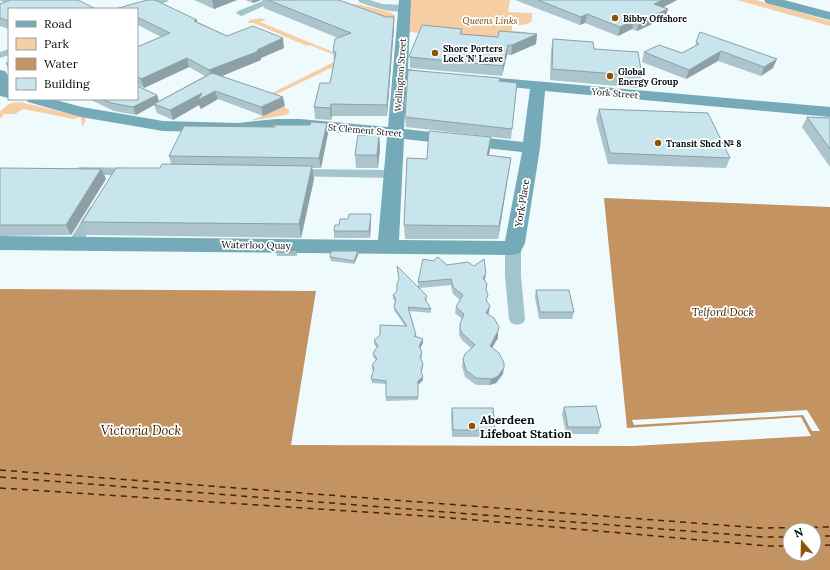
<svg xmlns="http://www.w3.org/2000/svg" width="830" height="570" font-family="Lora,serif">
  <rect width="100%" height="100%" fill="#effafd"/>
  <g fill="#f7cda4">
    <path d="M410,0h100l-2,12 24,1v8c-6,5 -13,4 -20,3v7l14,1 6,3 2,12 -8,-4 -117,-11z"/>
    <path d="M737,0h19l74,21v5z"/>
    <path d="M354,4c5,0 38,8 41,11l-1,13h-8l-1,-11 -31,-11 -5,2v-2z"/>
    <path d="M261,18l5,2 -6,2 83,34 -2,2 -31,-13 -3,1 -53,-23h-7l3,-3z"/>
    <path d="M340,59l15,7h-9v-2h-12l-1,3 -56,27 6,4 -10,4 -37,-13 9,-5 21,12z"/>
    <path d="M20,102l64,15 2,3 -4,7 -1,-10 -7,2 -51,-10 -8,5h-11l-4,5v-7c6,-7 11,-10 20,-10z"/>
    <path d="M284,107l5,3v3l-3,2 -36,6z"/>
  </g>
  <path fill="#c39362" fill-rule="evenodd" d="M604,198l226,9v363h-830v-281l316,2 -25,154 342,1 178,-10 -10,-19 -174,11zM790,530h24v24h-24z"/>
  <path fill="#effafd" d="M807,410l13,21h-8l-9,-16 -169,10 -2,-5z"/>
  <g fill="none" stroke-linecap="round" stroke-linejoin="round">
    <g stroke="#452500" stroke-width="1.5" stroke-dasharray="6 5" stroke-linecap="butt">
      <path d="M0,470l760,58 70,-1"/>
      <path d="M0,477l764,60h26"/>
      <path d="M0,488l440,29 329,29h21"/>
      <path d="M814,536h16"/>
      <path d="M814,546l16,-1"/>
    </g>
    <g fill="#a2c4cd" fill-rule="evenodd">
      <path d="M155,0h13l-1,2 -30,9v-2h-6l2,-2z"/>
      <path d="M265,0h12l-33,15 -3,1 -5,-3 2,-2z"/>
      <path d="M358,0h12l12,4 22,1 5,3c-10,9 -39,-2 -50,-6z"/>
      <path d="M9,49v6l-9,3v-6z"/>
      <path d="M81,167l53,1 5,1 2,3 -2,3 -5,1 -58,-2 -2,-3 2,-3z"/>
      <path d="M291,169l101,1 5,1 2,3 -2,3 -5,1 -106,-2 -2,-3 2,-3z"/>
      <path d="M95,206l5,1 2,3 -20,33 -2,3 -5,2 -5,-2 -2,-3 22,-36z"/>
      <path d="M513,243l5,1 3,4v28l4,43 -2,4 -6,2 -6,-2 -2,-4 -4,-43v-28l3,-4z"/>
    </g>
    <g fill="#75aab8" fill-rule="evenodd">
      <path d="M399,0h12l-3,69 35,5 2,3 -2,3 -5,1 -31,-3 -3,51 119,13 7,-53 -48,-5 -2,-3 2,-3 5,-1 343,30v10l-285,-26 -5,57 -15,95 -5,10 -7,2 -513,-5v-14l378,4 9,-103 -87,-8h-24l-38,4 -75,-2 -82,-14 -53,-15 -2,-3h26l30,8 81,14 75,2 38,-4h24l88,8zM404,139l118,13 -17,89 -106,-1z"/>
      <path d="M764,0h20l46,12v8l-64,-17z"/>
      <path d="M0,70l5,1 4,6v21l-9,-2z"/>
    </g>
  </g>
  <g fill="#acc4cb">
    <path d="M0,0h78l-69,9v20l-9,-3v-22l5,-2 -5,-1z"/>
    <path d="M194,0h43l-23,9z"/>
    <path d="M245,0h16l-8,3z"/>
    <path d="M262,0h77l47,17h8v11l-7,88h-55l-1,4 -16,-1 -1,-12 16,-24 4,-21 -1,-11 5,-13 -74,-30z"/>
    <path d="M515,0h162l-14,7 5,2 -3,9 -28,13 -5,-2 -14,7 -33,-13 -5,2z"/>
    <path d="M137,9l60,11 1,2 29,14 57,12 -23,10v2l-39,16 63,30 -22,10 -45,-17 -17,10 -2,-4 -26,15 -16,-7 -3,-8 -18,10 -22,-4 -21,-10 -1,-2h45l20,-4 2,6 46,-25 -16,-9 -45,21 -7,-3v-38l24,-10 -23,-12h-1z"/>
    <path d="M462,29v5l36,3 39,-3 -1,10 -25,11h-4l-5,21 -92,-8v-14z"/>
    <path d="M700,32l73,36 -12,8 -43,-15 -32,18 -44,-17 2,-10 38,1 13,-7z"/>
    <path d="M553,39l41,10 48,27 -3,12 -89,-8 1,-30z"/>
    <path d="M500,78l-1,3 18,2 -6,56 -105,-12 -1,-10z"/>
    <path d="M599,109l131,49 -4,10 -118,-4 -12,-45z"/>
    <path d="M807,117l23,1v49l-28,-40z"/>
    <path d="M271,125l57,8 -7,35h-9l2,11 -13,59 -213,-3 -6,-13 78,-54 11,-4 -2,-8 102,-29z"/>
    <path d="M379,135l1,13 -2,20h-22l-1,-13z"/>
    <path d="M490,150l-1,5 22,3 -13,81h-93l-1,-14 23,-66z"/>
    <path d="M0,168l101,1 5,10 -35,56 -71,1z"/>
    <path d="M371,214v7l-1,17h-36v-7l5,-6 9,-6z"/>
    <path d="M297,251v5h-20l-1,-4z"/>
    <path d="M358,251v4l-4,9 -23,-3 -1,-4z"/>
    <path d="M447,265l38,14 -1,2 5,31 -1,2 10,24 -6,10 11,26 -7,9 -6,2h-14l-11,-8 -3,-11 1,-7 8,-11 -9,-8 -3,-5 1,-11 2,-5 -7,-6 1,-6 4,-7 -7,-6 -2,-9 -31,3 7,11 -1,2 5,8v4l-22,-2 7,25 7,3v4l-3,5 2,4v4l-1,3 2,5v4l-2,5 2,7 -5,5v15l-32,1v-17l-14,-1 -1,-4 3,-8 -2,-2v-4l4,-5 -3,-3v-4l4,-5 -3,-4v-4l31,-14 -11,-16v-3l1,-6 -2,-2v-4l4,-4 21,-4v-5z"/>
    <path d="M536,290l38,22 -2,7h-33l-4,-22z"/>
    <path d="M564,407l37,20 -3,7h-32l-4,-20z"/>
    <path d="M452,408l43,22 -1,7h-42l-1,-22z"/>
  </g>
  <g fill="#8ca0a5">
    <path d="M212,0h25l-23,9z"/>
    <path d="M252,0h9l-8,3z"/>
    <path d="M663,0h14l-25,13 2,-9z"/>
    <path d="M668,9l-3,9 -28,13 2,-9z"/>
    <path d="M587,14l-2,9 -5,2 1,-8z"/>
    <path d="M394,17v11l-7,88v-11z"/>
    <path d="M634,20l-2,9 -14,7 2,-9z"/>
    <path d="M537,34l-1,10 -25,11 1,-10z"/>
    <path d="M283,38l1,10 -23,10v2l-49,20 -3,-10z"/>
    <path d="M508,45l-1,10 -5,21 1,-10z"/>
    <path d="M721,51l-3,10 -32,18 3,-9z"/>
    <path d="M187,58l2,9 -45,21 -3,-9z"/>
    <path d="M777,59l-4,9 -12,8 3,-9z"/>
    <path d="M215,91l3,8 -17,10 -2,-4 -26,15 -3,-10 32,-17z"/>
    <path d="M157,95l2,7 -5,2v1l-18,10 -3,-8z"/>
    <path d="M283,97l2,9 -22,10 -2,-9z"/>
    <path d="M331,104l1,12 -1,4 -1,-12z"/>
    <path d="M327,123l1,10 -7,35 -2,-10z"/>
    <path d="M379,135l1,13 -2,20 -1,-13z"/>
    <path d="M491,137l-1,13 -4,18 1,-13z"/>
    <path d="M511,158l-2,13 -11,68 1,-13z"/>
    <path d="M312,166l2,13 -13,59 -2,-14z"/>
    <path d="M101,169l5,10 -35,56 -5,-10z"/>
    <path d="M371,214v7l-1,17 -1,-7z"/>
    <path d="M358,251v4l-4,9v-3z"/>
    <path d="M486,273l-1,6 -3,6 1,-7z"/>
    <path d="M490,306l-1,6 -3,7v-6z"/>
    <path d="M498,331v7l-9,14 1,-6z"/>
    <path d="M423,339v4l-4,7v-4z"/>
    <path d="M504,368l-1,6 -7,9 -6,2 1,-6z"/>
    <path d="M423,377v3l-5,5v-4z"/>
  </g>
  <g fill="#c8e4ec" stroke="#8ca0a5">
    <path d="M10,0h68l18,9h-87v12l-9,-3v-14z"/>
    <path d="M147,0h8l42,20 -3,1 33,15 26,-10 30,12 -26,12 2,1 -50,19 -22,-12 -46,21 -4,-3v-29l33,-14 -33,-16v-8h-22z"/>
    <path d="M268,0h71l47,17h8l-7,88 -56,-1 -1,4 -16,-1 6,-24h10l6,-31 -3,-1 2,-12 16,-6z"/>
    <path d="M538,0h125l-9,4 14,5 -29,13 -5,-2 -14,7 -33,-13 -6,3z"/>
    <path d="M422,25l40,4 -2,5 38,3 1,-6 38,3 -25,11h-4l-5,21 -94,-9 1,-3z"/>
    <path d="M700,32l77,27 -13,8 -43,-16 -32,19 -45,-18 15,-7 23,8 17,-9 -3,-2z"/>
    <path d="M553,39l40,3 1,7 44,3 4,24 -90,-7z"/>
    <path d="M9,62v6l-3,-5z"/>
    <path d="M408,70l92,8 -1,3 18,2 -5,46 -107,-12z"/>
    <path d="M212,73l71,24 -22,10 -46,-16 -17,9 4,-7 -32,17 -16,-6z"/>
    <path d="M137,86l20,9 -24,12 -22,-4 -9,-4h35z"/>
    <path d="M599,109l109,4 22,45 -120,-5z"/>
    <path d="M807,117l23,1v31z"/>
    <path d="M311,122l16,1 -8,35 -150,-2 15,-30 91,1 -4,-2h39z"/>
    <path d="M429,131l62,6 -4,18 24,3 -12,68 -95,-1 3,-67 20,1z"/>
    <path d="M358,135h21l-2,20h-22z"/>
    <path d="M162,164l150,2 -13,58 -217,-2 34,-54h44z"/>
    <path d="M0,168l101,1 -35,56h-66z"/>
    <path d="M349,214h22l-2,17h-35l1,-6h4l1,-6h8z"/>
    <path d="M277,251h20v2l-21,-1z"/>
    <path d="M331,251h27l-4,10 -24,-4z"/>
    <path d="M438,257l9,8 21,-3 6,4 10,-7 2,14 -3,5 4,6 -1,5 2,6 -2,5 4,6 -4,7 8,5 5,9 -1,4 -8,15 9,7 5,10v5l-7,9 -6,2 -15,-1 -10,-8 -3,-11 2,-5 10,-9 -13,-12 -2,-4v-5l4,-10 -8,-7 7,-12 -10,-8 -2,-8 -33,3 5,-23 10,2z"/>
    <path d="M397,266l30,30 -2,3 6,10 -23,-2 8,28 -2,1 9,3 -4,7 3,6 -2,5 3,7 -2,7 2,6 -5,4v16h-32v-16l-15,-2 3,-11 -2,-3 5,-6 -4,-6 5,-7 -4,-6 6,-5v-10l27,1 -13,-19 2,-8 -3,-4 4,-4v-8l2,-3z"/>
    <path d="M536,290h33l5,22h-34z"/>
    <path d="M596,406l5,21h-33l-4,-20z"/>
    <path d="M452,408h41l2,22h-42z"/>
  </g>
  <g fill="#8b5408" stroke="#fff" stroke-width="1.5">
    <circle cx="615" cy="18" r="4"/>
    <circle cx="435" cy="53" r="4"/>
    <circle cx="610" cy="76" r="4"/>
    <circle cx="658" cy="143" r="4"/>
    <circle cx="472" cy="426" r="4"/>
  </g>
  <g text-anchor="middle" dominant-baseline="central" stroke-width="3.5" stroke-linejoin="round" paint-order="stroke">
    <g font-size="9" font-weight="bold" fill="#061012" stroke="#fff" text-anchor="start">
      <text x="623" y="18">Bibby Offshore</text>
      <text x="443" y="48">Shore Porters<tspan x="443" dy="10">Lock 'N' Leave</tspan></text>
      <text x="618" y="71">Global<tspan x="618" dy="10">Energy Group</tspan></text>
      <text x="666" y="143">Transit Shed № 8</text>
    </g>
    <g font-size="9" font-style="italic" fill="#734407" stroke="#fff">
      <text x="490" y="20">Queens Links</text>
    </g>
    <g font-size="9" fill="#061012" stroke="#fff">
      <text transform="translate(400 75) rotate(-86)">Wellington Street</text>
      <text transform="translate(615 93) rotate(5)">York Street</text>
      <text transform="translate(365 130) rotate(5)">St Clement Street</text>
    </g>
    <g font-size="10" fill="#061012" stroke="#fff">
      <text transform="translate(522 203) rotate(-81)">York Place</text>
      <text transform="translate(256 245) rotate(1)">Waterloo Quay</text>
    </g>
    <g font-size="11" font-style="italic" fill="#452500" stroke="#fff">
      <text x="723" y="312">Telford Dock</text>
    </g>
    <g font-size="12" font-weight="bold" fill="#061012" stroke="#fff" text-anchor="start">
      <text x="480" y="419">Aberdeen<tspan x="480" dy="14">Lifeboat Station</tspan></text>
    </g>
    <g font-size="13" font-style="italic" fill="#452500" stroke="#fff">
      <text x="141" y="430">Victoria Dock</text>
    </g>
  </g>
  <rect x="8" y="8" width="130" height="92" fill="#ffffff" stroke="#9b9fa0"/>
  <rect x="16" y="21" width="20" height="6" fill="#75aab8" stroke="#9b9fa0"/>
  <text x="44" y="28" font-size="12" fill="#061012">Road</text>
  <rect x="16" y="38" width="20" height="12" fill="#f7cda4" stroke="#9b9fa0"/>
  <text x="44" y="48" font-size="12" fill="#061012">Park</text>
  <rect x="16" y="58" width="20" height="12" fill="#c39362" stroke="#9b9fa0"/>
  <text x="44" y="68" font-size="12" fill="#061012">Water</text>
  <rect x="16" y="78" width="20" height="12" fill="#c8e4ec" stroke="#9b9fa0"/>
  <text x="44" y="88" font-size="12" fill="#061012">Building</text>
  <g transform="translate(802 542) rotate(340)"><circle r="19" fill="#ffffff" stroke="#9b9fa0"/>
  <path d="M0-3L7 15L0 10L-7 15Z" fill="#8b5408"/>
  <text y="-6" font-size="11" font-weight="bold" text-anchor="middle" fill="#061012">N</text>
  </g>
</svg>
